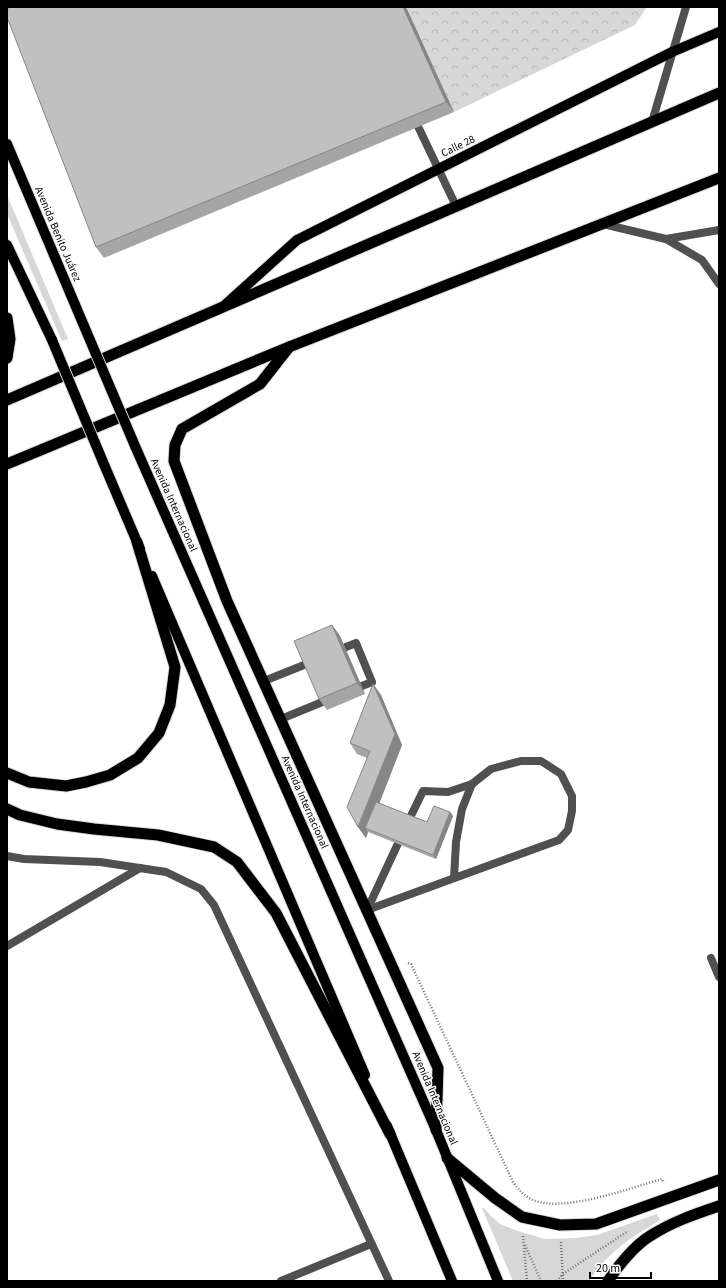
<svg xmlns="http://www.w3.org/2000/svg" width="726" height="1288" font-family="'Source Sans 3',sans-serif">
  <defs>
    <pattern id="forest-crowns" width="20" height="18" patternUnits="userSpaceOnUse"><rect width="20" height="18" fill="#d7d7d7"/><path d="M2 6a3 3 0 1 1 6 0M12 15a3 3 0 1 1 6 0" fill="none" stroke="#b7b7b7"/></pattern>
  </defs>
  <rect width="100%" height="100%" fill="#fff"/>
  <g fill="#d7d7d7">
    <path d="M7,195l61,144 -6,2 -55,-127z"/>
    <path d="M482,1208h2l7,8 9,8 15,6 30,9 31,-1 21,-3 60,-21 3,6c-30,18 -52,32 -71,61h-76z"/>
  </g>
  <path fill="url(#forest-crowns)" d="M406,7h241l-12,18 -181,87z"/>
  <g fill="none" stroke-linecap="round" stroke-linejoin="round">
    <g stroke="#dbdbdb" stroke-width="12">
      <g id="primary">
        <path d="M7,144l80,189"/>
        <path d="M7,245l45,95"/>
        <path d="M226,304l71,-64 375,-188 47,-20"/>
        <path d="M135,446l301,684 62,151"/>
        <path d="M103,462l37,87"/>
        <path d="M152,576l213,499"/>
        <path d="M387,1126l65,155"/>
      </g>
    </g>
    <g stroke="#dbdbdb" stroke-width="13">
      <g id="trunk">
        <path d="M7,318l3,21 -3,19"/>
        <path d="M289,347l-29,37 -78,45 -7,16 -1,16 53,140 211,467 -2,62"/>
        <path d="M7,400l712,-307"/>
        <path d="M7,464l282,-117 430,-169"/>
        <path d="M7,773l22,9 37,4 20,-4 24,-7 28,-17 21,-25 11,-28 5,-38 -38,-125"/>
        <path d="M7,809l13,6 37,9 37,5 64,6 56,12 23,15 39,51 114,221"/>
        <path d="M447,1158l48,40 27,19 38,8 36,-1 123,-44"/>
        <path d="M608,1281c10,-15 27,-36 42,-45 22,-14 45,-22 69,-30"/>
      </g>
    </g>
    <g stroke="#727272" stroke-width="2.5" stroke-dasharray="1 2" stroke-linecap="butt">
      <path d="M408,963l3,1 102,218c6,8 11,14 20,18 31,13 97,-12 129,-21l2,4"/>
      <path d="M523,1236l4,45"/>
      <path d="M561,1242l2,39"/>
      <path d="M525,1245l16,36"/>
      <path d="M557,1281l6,-7 65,-43"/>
    </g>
    <g stroke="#505050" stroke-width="8">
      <path d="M414,118l42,88"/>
      <path d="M652,122l34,-115"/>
      <path d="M603,224l63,15 36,21 17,24"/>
      <path d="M666,239l53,-9"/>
      <path d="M336,651l20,-8 16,39 -20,8"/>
      <path d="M264,681l50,-20"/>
      <path d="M281,719l51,-21"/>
      <path d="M407,824l16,-33 25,1 24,-8"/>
      <path d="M367,910l192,-70 9,-10 4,-19v-15l-11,-22 -20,-13h-20l-30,8 -19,15 -10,25 -6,33 -2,36"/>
      <path d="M367,910l35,-75"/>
      <path d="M7,946l133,-78"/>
      <path d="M711,958l8,19"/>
      <path d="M281,1281l90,-37"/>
    </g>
    <path stroke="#505050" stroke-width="8" d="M7,856l17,3 76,3 66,10 35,17 13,16 175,376"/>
    <use href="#primary" stroke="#000" stroke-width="10"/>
    <use href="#trunk" stroke="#000" stroke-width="11"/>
    <g stroke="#dbdbdb" stroke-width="12" stroke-linecap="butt">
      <g id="primary-bridge">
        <path d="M87,333l48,113"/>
        <path d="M52,340l51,122"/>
      </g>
    </g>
    <use href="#primary-bridge" stroke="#000" stroke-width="10"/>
  </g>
  <g fill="#a5a5a5">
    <path d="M10,7h396l48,105 -350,146 -8,-11z"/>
    <path d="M332,625l8,11 25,58 -38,16 -8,-11z"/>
    <path d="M373,684l8,11 21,50 -23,58 48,19 23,-10 3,4 -17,43 -68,-27 -2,6 -8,-11 9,-69 -10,-4 -7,-11z"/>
  </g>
  <g fill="#868686">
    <path d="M403,7h3l48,105 -8,-10z"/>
    <path d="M332,625l8,11 25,58 -8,-11z"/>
    <path d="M373,684l8,11 21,50 -33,85 -4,-2 3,4 -2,6 -8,-11 37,-93z"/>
    <path d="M450,812l3,4 -17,43 -3,-4z"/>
  </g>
  <g fill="#c0c0c0" stroke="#868686">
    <path d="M10,7h393l43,95 -350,145 -89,-230v-8z"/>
    <path d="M332,625l25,58 -38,16 -25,-58z"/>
    <path d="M373,684l22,50 -37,93 -11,-20 23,-56 -20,-8z"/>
    <path d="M376,802l51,20 7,-16 16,6 -17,43 -68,-27z"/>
  </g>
  <g text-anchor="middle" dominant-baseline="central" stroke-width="3" stroke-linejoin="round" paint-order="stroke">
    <g font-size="11" fill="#000" stroke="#fff">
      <text transform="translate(458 146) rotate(-26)">Calle 28</text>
      <text transform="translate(58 234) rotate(67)">Avenida Benito Juárez</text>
      <text transform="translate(174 505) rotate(66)">Avenida Internacional</text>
      <text transform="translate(305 802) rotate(66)">Avenida Internacional</text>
      <text transform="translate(435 1098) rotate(67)">Avenida Internacional</text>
    </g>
  </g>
  <rect width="726" height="1288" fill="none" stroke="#000000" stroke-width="16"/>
  <path d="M590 1272v6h61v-6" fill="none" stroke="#000000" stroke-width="2"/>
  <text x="596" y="1272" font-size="12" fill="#000000" stroke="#ffffff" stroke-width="3" paint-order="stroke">20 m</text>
</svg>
